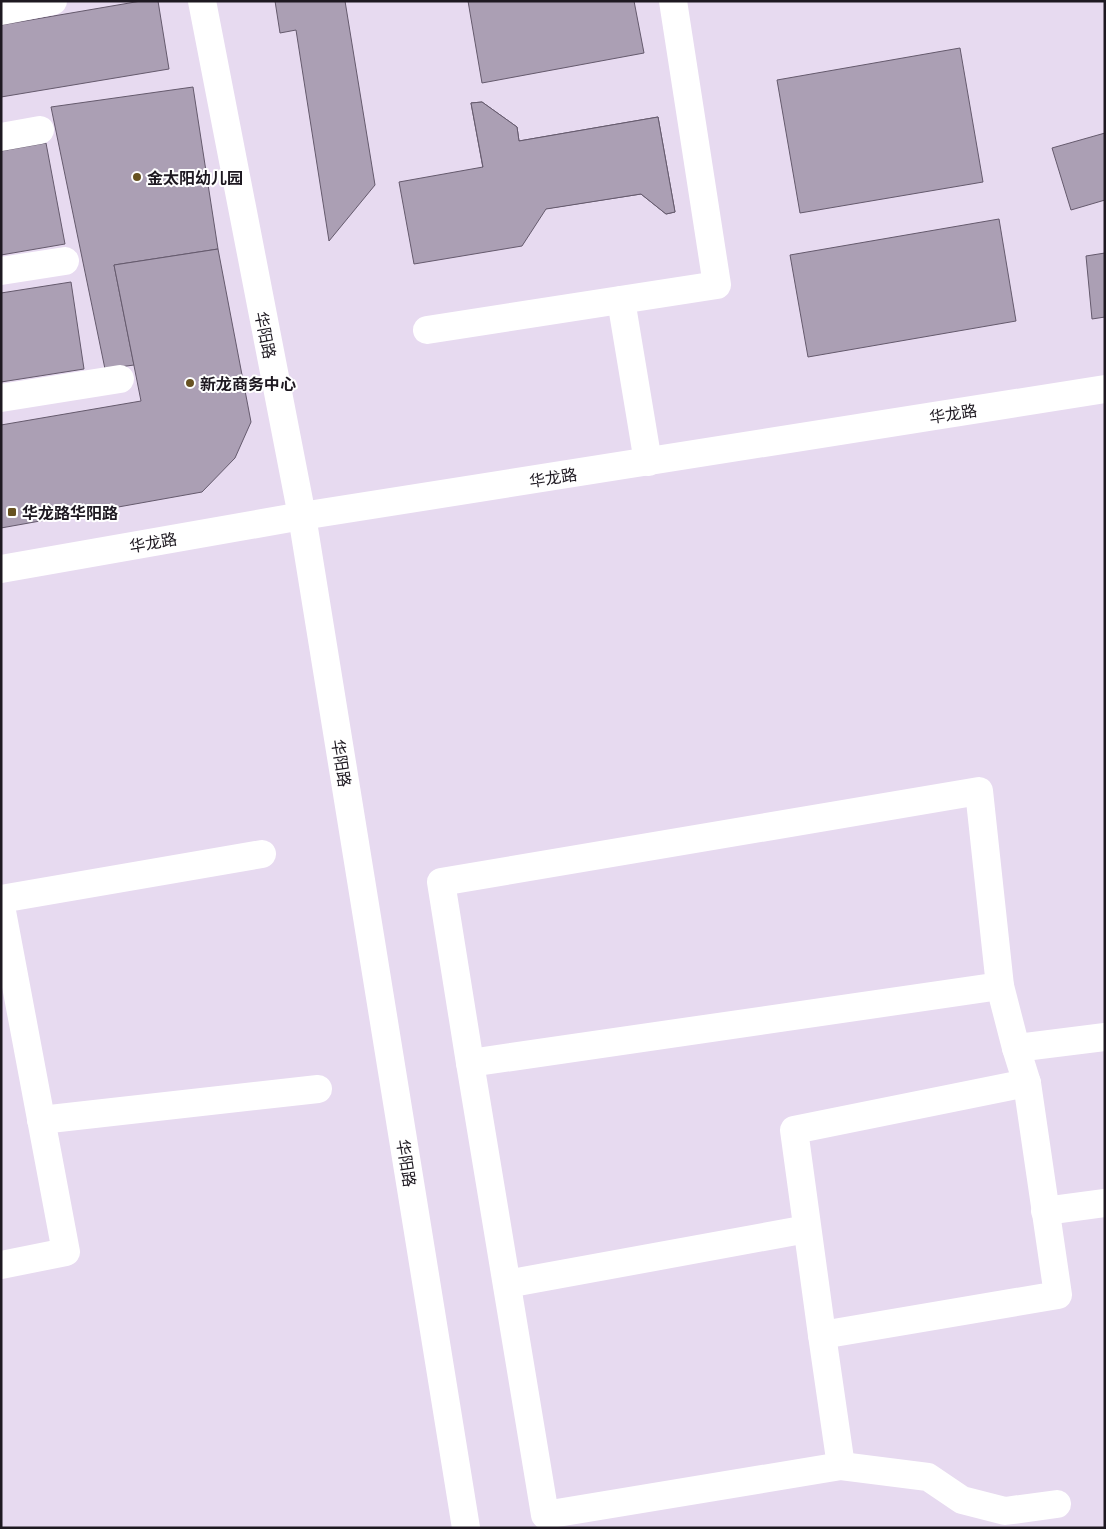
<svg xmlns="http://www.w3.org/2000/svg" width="1106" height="1529" font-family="'Playfair Display','Noto Sans SC',serif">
  <rect width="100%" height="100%" fill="#e7daf0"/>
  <g fill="#ab9fb4" stroke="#655a6d">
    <path d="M141,1h17l11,68 -168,28v-72z"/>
    <path d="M275,1h70l30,184 -46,56 -33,-211 -16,3z"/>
    <path d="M468,1h166l10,52 -162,30z"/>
    <path d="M960,48l23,134 -183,31 -23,-133z"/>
    <path d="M193,87l25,162 -104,16 20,100 -29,4 -54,-262z"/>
    <path d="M482,102l35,25 2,14 139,-24 17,95 -9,2 -25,-20 -149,23 -21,-114z"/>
    <path d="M482,102l35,25 2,14 139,-24 17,95 -9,2 -25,-20 -95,15 -24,37 -108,18 -15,-82 84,-15 -12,-64z"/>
    <path d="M1105,133v67l-34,10 -19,-62z"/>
    <path d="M46,143l19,101 -64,11v-104z"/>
    <path d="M999,219l17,102 -208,36 -18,-102z"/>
    <path d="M218,249l33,173 -16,36 -33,34 -201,36v-103l140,-24 -27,-136z"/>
    <path d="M1105,253v64l-13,2 -6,-63z"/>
    <path d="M71,282l13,87 -83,13v-89z"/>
  </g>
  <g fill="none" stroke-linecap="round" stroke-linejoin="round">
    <g stroke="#fff" stroke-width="28">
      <path d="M202,1l100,515 164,1012"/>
      <path d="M1,11l52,-10"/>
      <path d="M1,137l39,-7"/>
      <path d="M1,271l64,-10"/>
      <path d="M621,300l27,162"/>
      <path d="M427,330l290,-45 -44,-284"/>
      <path d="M1,398l119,-19"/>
      <path d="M1,899l261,-45"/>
      <path d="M1,906l65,346 -65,13"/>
      <path d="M1000,986l-530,77 75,452 296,-49 87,11 34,23 43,11 52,-7"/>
      <path d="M470,1063l-29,-181 538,-91 21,195 16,62 89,-11"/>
      <path d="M41,1120l277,-31"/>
      <path d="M1045,1211l60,-8"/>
      <path d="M507,1284l300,-55"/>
      <path d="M822,1335l-28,-205 233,-47"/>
      <path d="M841,1466l-19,-131 236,-40 -31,-212 -11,-35"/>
    </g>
    <path stroke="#fff" stroke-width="28" d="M1,569l301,-53 803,-127"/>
  </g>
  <g fill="#675221" stroke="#fff" stroke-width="2">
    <circle cx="137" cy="177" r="5"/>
    <circle cx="190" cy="383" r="5"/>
    <rect x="7" y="507" width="10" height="10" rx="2.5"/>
  </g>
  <g text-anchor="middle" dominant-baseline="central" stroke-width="4" stroke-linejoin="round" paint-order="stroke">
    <g font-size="16" font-weight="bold" fill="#1e1921" stroke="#fff" text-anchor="start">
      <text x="147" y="177">金太阳幼儿园</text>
      <text x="200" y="383">新龙商务中心</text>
      <text x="22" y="512">华龙路华阳路</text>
    </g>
    <g font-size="16" fill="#1e1921" stroke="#fff">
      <text transform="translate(266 335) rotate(79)">华阳路</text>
      <text transform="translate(953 413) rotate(-9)">华龙路</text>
      <text transform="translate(553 477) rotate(-9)">华龙路</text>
      <text transform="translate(153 542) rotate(-10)">华龙路</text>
      <text transform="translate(342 763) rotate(81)">华阳路</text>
      <text transform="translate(407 1163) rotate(81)">华阳路</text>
    </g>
  </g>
  <rect width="1106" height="1529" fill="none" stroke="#1e1921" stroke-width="5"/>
</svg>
